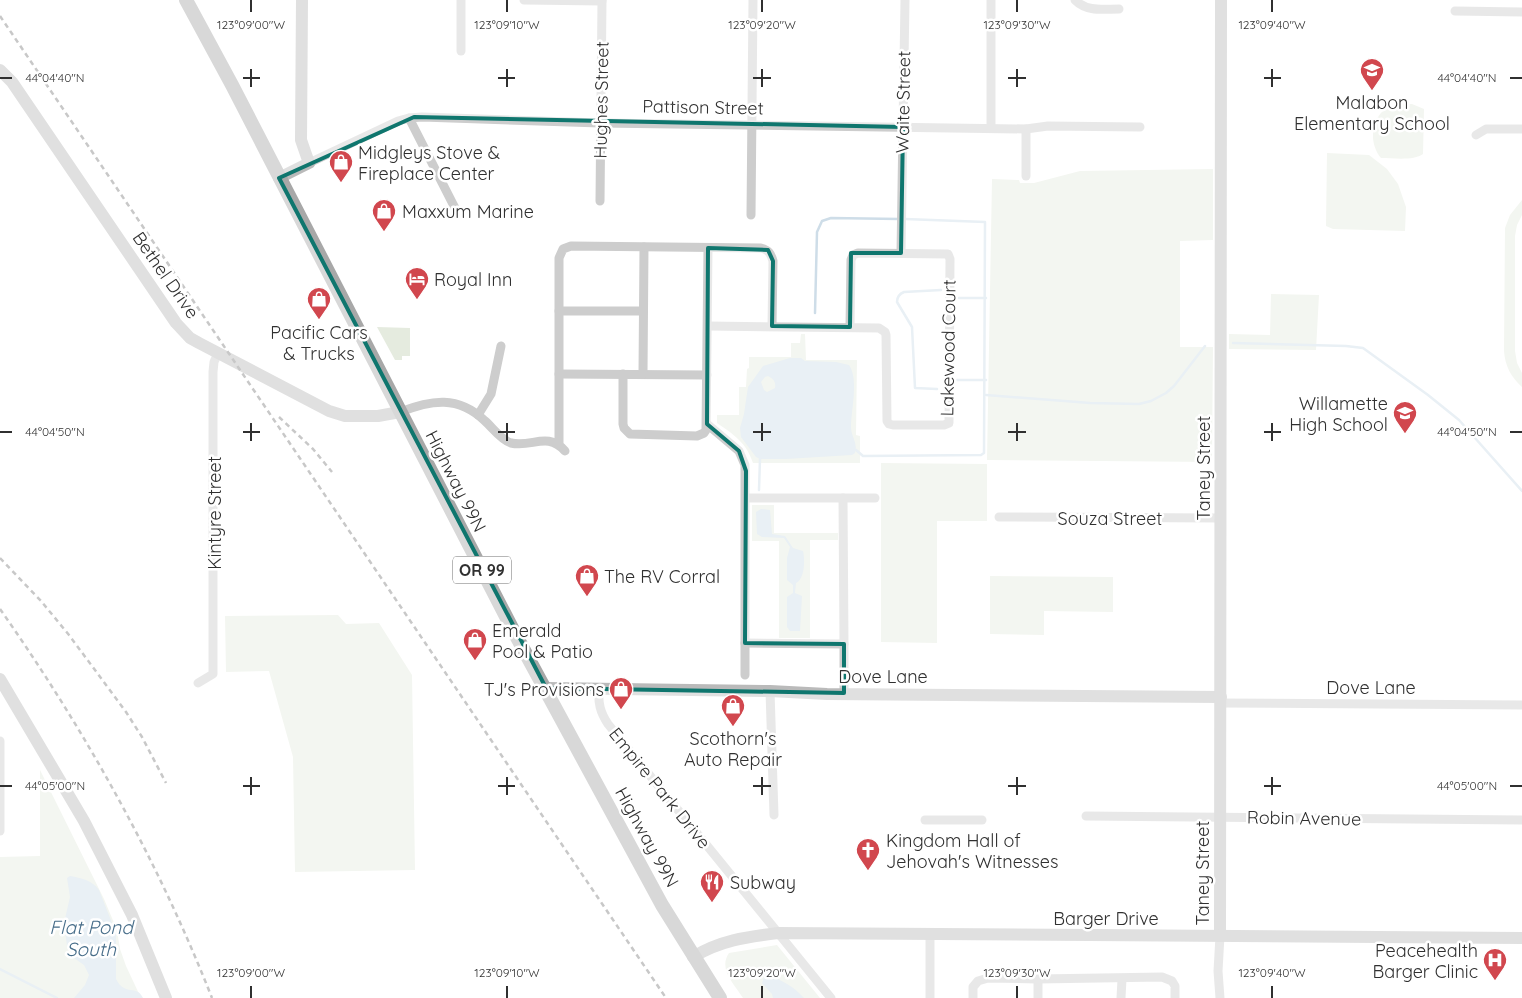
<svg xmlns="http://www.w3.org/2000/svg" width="1522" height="998" font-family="Quicksand,sans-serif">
  <rect width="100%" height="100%" fill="#fff"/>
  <g fill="#e5ebdf">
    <path d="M1401,104h11l12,5 -1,45c-9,7 -30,4 -42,4 -11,-13 -11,-35 2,-47 5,-4 12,-5 18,-7z"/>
    <path d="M1327,153l42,2 18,14 11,15 8,23 -1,24 -72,-2 -7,-3z"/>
    <path d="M1213,169v71l-33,1v106h33l-1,115 -225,-2 5,-281 27,1 1,3h14l46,-12z"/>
    <path d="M1522,200v15l-5,10 -2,11v115l2,12 5,10v14c-11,-10 -17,-21 -18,-36l1,-123 5,-13z"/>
    <path d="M1271,294l48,1 -3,55 -87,-1v-15l41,1z"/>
    <path d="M377,327l33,1v28h-8v4h-7z"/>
    <path d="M801,334h4l1,26h51l-1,75 4,1v27h-107c-7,-21 -19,-28 -36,-40v-8h22v-28h7l1,-18 2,-1v-11h42v-14h9z"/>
    <path d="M881,463l106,1v57h-50v122l-56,-1z"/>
    <path d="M752,505h22v28h64v7h-28v98h-31v-97h-27z"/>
    <path d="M990,576l123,1v35l-69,-1v24l-54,-1z"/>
    <path d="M338,615l8,9 33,-1 33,52 3,195 -120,2 -2,-115 -24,-86 -43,1 -1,-56z"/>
    <path d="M40,770l64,129 13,31 3,19 6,17 15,32h-141v-141l40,-1z"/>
    <path d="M777,945l43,53h-77c-9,-14 -25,-29 -14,-45z"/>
  </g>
  <g fill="#cedde8" fill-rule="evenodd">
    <path d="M790,358h11l4,3 31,1 13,3c10,14 2,45 2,62 0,10 7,15 4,26l-3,2 -66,4h-26l-4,-2 -15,-20 -1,-9 4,-14 4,-27 15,-21zM768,376c6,3 8,6 7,12l-8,4 -3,-2 -3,-8 4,-5z"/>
    <path d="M761,509l9,1 2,24 13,2 8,12 10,3c2,8 2,28 -7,32l-1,10 7,3 -2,35h-10l-3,-4v-30l6,-4v-8l-6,-5v-22l3,-11 -6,-9 -22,-1 -5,-3 -1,-22z"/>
    <path d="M70,876c11,2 22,4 29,14l17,43v46c9,18 21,5 27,19h-69l11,-13 4,-10 -5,-10 -10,-7 -7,-12 -3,-23 6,-26 -3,-19z"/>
    <path d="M771,976c14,6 23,11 33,22h-31l-1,-4 -10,-11 2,-5z"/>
  </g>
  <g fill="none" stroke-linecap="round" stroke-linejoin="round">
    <g stroke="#cedde8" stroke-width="2.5">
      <path d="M959,298h27"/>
      <path d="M815,313l2,-81 5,-11 9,-3 68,1"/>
      <path d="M1233,343l113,3 17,2 65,47 31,25 63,71"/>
      <path d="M957,380h29"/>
      <path d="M937,389l-22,-1 -3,-61 -15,-25c0,-5 2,-8 7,-10l37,-2"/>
      <path d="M986,395l104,8 49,1 12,-3 15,-8 8,-7 31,-40"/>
      <path d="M856,450l7,6 118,-1 3,-2 1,-231 -80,-3"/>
      <path d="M759,490l1,-31"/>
      <path d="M0,969l57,29"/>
    </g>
    <g stroke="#cdcdcd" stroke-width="9">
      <path d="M524,0l78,1"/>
      <path d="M1075,0c12,12 28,9 44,9"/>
      <path d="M1455,11l67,1"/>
      <path d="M461,51v-51"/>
      <path d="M409,118l47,92"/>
      <path d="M991,128v-128"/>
      <path d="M1476,135l10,-6h36"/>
      <path d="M309,163l89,-42 11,-3 13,-1 178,6 426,6 22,-3 92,1"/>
      <path d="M1026,176v-47"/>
      <path d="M600,201l2,-201"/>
      <path d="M751,215l2,-215"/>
      <path d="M901,253l4,-253"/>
      <path d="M559,311h84"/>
      <path d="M708,326l171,2 6,4 1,3 1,86 2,3 4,1h51l5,-2 1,-164 -2,-5 -90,-1 -5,2 -2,5 -1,67"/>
      <path d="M559,374l148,1"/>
      <path d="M623,374v50l1,4 6,6 67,2 7,-3 2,-3 2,-182"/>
      <path d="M643,374l1,-127"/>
      <path d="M400,412c31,-12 58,-17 85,9 8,7 15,18 26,22 21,5 36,-12 54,8"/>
      <path d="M478,415l13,-21 10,-48"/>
      <path d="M707,424l32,27 6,14v210"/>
      <path d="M559,445v-187l4,-9 8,-3 190,2c8,2 10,6 12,13l-1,65"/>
      <path d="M843,498h32"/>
      <path d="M999,517l221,1"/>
      <path d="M745,643l99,1 -1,-146h-97"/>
      <path d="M844,644v49"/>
      <path d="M198,683l15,-9v-302l1,-10 4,-9"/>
      <path d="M599,689c-1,14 1,23 9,35l223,274"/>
      <path d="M770,691l4,124"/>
      <path d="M1220,703l302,2"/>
      <path d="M0,741v90"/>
      <path d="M1086,816l436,4"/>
      <path d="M925,820h57"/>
      <path d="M1220,936l-2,35 2,27"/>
      <path d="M930,998v-63"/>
      <path d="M973,998v-11l5,-6 10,-3 50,1 124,-2 10,4 3,5v12"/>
      <path d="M1038,998v-19"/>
      <path d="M1121,998l1,-19"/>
    </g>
    <g stroke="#bababa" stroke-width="12">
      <path d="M0,70l12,12 164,241 14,15 9,5 130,68 16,5h33l22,-4"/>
      <path d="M279,178l30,-15 -8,-23 1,-140"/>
      <path d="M0,679l84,142 48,94 34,83"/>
      <path d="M546,688l224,3 57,3 394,3"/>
      <path d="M1220,936l1,-936"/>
      <path d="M693,957c28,-17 54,-20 85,-24l744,5"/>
    </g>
    <path stroke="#a8a8a8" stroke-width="14" d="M186,0l46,85 281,545 149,275 58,93"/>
    <g stroke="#858585" stroke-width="2.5" stroke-dasharray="5 4" stroke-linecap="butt">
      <path d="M0,16l666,982"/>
      <path d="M279,417l34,32 19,23"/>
      <path d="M0,558l41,43 28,34 57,77 16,25 24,46"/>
      <path d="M0,609c85,121 158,252 212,389"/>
    </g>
  </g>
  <path d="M0 0H1522V998H0ZM414,117l489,10 -2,126h-50l-1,74 -78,-1 1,-65 -5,-11 -60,-2 -1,176 32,27 7,20 -1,172 99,1v49l-298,-5 -267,-510z" fill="#fff" fill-opacity=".55" fill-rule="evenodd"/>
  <path fill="none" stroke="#0f766e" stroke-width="4" stroke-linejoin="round" d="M414,117l489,10 -2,126h-50l-1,74 -78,-1 1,-65 -5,-11 -60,-2 -1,176 32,27 7,20 -1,172 99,1v49l-298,-5 -267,-510z"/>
  <path fill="none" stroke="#303030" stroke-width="2" d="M251,0v12M507,0v12M762,0v12M1017,0v12M1272,0v12M251,69v18M507,69v18M762,69v18M1017,69v18M1272,69v18M0,78h12M243,78h17M498,78h17M753,78h18M1008,78h18M1264,78h17M1510,78h12M251,423v18M507,423v18M762,423v18M1017,423v18M1272,423v18M0,432h12M243,432h17M498,432h17M753,432h18M1008,432h18M1264,432h17M1510,432h12M251,777v18M507,777v18M762,777v18M1017,777v18M1272,777v18M0,786h12M243,786h17M498,786h17M753,786h18M1008,786h18M1264,786h17M1510,786h12M251,986v12M507,986v12M762,986v12M1017,986v12M1272,986v12"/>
  <defs>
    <g id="school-pin" transform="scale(1.25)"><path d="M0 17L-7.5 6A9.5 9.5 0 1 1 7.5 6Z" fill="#d1474e" stroke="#fff"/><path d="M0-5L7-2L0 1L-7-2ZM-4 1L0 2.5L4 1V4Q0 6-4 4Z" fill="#fff"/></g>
    <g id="shop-pin" transform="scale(1.25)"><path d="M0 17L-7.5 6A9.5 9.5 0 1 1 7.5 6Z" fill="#d1474e" stroke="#fff"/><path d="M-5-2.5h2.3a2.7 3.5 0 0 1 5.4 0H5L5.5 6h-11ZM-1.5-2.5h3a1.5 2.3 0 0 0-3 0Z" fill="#fff"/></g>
    <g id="hotel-pin" transform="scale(1.25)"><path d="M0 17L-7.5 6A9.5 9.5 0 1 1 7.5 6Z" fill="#d1474e" stroke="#fff"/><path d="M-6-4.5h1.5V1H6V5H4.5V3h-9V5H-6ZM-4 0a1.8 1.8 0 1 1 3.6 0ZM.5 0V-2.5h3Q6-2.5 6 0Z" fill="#fff"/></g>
    <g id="church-pin" transform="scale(1.25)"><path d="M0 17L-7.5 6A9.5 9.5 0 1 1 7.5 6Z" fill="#d1474e" stroke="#fff"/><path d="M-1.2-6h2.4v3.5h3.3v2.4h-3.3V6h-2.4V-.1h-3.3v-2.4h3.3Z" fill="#fff"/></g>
    <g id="restaurant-pin" transform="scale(1.25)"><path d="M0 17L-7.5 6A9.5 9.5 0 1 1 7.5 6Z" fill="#d1474e" stroke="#fff"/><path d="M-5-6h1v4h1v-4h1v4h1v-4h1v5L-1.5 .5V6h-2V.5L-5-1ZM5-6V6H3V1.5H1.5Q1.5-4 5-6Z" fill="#fff"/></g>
    <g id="hospital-pin" transform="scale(1.25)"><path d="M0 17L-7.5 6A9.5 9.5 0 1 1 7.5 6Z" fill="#d1474e" stroke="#fff"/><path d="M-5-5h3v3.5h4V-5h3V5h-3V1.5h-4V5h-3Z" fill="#fff"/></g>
  </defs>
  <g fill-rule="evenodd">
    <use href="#school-pin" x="1372" y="70"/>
    <use href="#shop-pin" x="341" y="162"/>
    <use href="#shop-pin" x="384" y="211"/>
    <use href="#hotel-pin" x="417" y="279"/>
    <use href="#shop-pin" x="319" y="299"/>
    <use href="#school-pin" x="1405" y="413"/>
    <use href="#shop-pin" x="587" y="576"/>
    <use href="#shop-pin" x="475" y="640"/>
    <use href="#shop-pin" x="621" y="689"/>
    <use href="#shop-pin" x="733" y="706"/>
    <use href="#church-pin" x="868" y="850"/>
    <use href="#restaurant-pin" x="712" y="882"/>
    <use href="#hospital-pin" x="1495" y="960"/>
  </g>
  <g text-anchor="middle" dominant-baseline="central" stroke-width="5" stroke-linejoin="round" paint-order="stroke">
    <rect fill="#fff" stroke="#6e6e6e" stroke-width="1" x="453" y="556.5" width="58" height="27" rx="4"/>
    <g font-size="16" font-weight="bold" fill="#303030">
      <text x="482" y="570">OR 99</text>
    </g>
    <g font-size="18" fill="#303030" stroke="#fff">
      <text transform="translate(601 100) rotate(-89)">Hughes Street</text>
      <text transform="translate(903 102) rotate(-89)">Waite Street</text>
      <text transform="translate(703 107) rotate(1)">Pattison Street</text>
      <text transform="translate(166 275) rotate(55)">Bethel Drive</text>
      <text transform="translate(948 348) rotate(-89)">Lakewood Court</text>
      <text transform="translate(1203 468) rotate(-90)">Taney Street</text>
      <text transform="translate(456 481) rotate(63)">Highway 99N</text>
      <text transform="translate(214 513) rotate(-90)">Kintyre Street</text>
      <text x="1110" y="518">Souza Street</text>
      <text x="883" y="676">Dove Lane</text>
      <text x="1371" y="687">Dove Lane</text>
      <text transform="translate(660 788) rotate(51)">Empire Park Drive</text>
      <text transform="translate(1304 818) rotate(1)">Robin Avenue</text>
      <text transform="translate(647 837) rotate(61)">Highway 99N</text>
      <text transform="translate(1202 873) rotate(-90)">Taney Street</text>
      <text x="1106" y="918">Barger Drive</text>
    </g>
    <g font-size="18" fill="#303030" stroke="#fff" text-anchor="start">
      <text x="1372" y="102" text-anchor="middle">Malabon<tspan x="1372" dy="21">Elementary School</tspan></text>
      <text x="358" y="152">Midgleys Stove &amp;<tspan x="358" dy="21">Fireplace Center</tspan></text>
      <text x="402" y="211">Maxxum Marine</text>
      <text x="434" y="279">Royal Inn</text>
      <text x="319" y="332" text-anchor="middle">Pacific Cars<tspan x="319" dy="21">&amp; Trucks</tspan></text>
      <text x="1388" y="403" text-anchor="end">Willamette<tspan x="1388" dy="21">High School</tspan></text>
      <text x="604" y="576">The RV Corral</text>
      <text x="492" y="630">Emerald<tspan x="492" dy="21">Pool &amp; Patio</tspan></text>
      <text x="604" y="689" text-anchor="end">TJ's Provisions</text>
      <text x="733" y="738" text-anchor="middle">Scothorn's<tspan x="733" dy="21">Auto Repair</tspan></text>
      <text x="886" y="840">Kingdom Hall of<tspan x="886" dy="21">Jehovah's Witnesses</tspan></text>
      <text x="730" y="882">Subway</text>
      <text x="1478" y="950" text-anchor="end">Peacehealth<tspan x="1478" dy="21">Barger Clinic</tspan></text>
    </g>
    <g font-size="19" font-style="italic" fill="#476d89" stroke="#fff">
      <text x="91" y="927">Flat Pond<tspan x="91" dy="22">South</tspan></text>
    </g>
  </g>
  <g font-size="12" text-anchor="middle" fill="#303030" stroke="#fff" stroke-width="5" stroke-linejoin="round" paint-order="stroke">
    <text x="251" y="29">123°09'00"W</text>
    <text x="507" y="29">123°09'10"W</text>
    <text x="762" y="29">123°09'20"W</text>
    <text x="1017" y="29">123°09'30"W</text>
    <text x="1272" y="29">123°09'40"W</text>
    <text x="1467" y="82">44°04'40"N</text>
    <text x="55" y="82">44°04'40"N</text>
    <text x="1467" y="436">44°04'50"N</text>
    <text x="55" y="436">44°04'50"N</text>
    <text x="1467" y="790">44°05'00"N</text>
    <text x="55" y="790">44°05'00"N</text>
    <text x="251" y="977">123°09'00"W</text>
    <text x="507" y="977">123°09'10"W</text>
    <text x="762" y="977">123°09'20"W</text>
    <text x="1017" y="977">123°09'30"W</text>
    <text x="1272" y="977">123°09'40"W</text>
  </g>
</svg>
